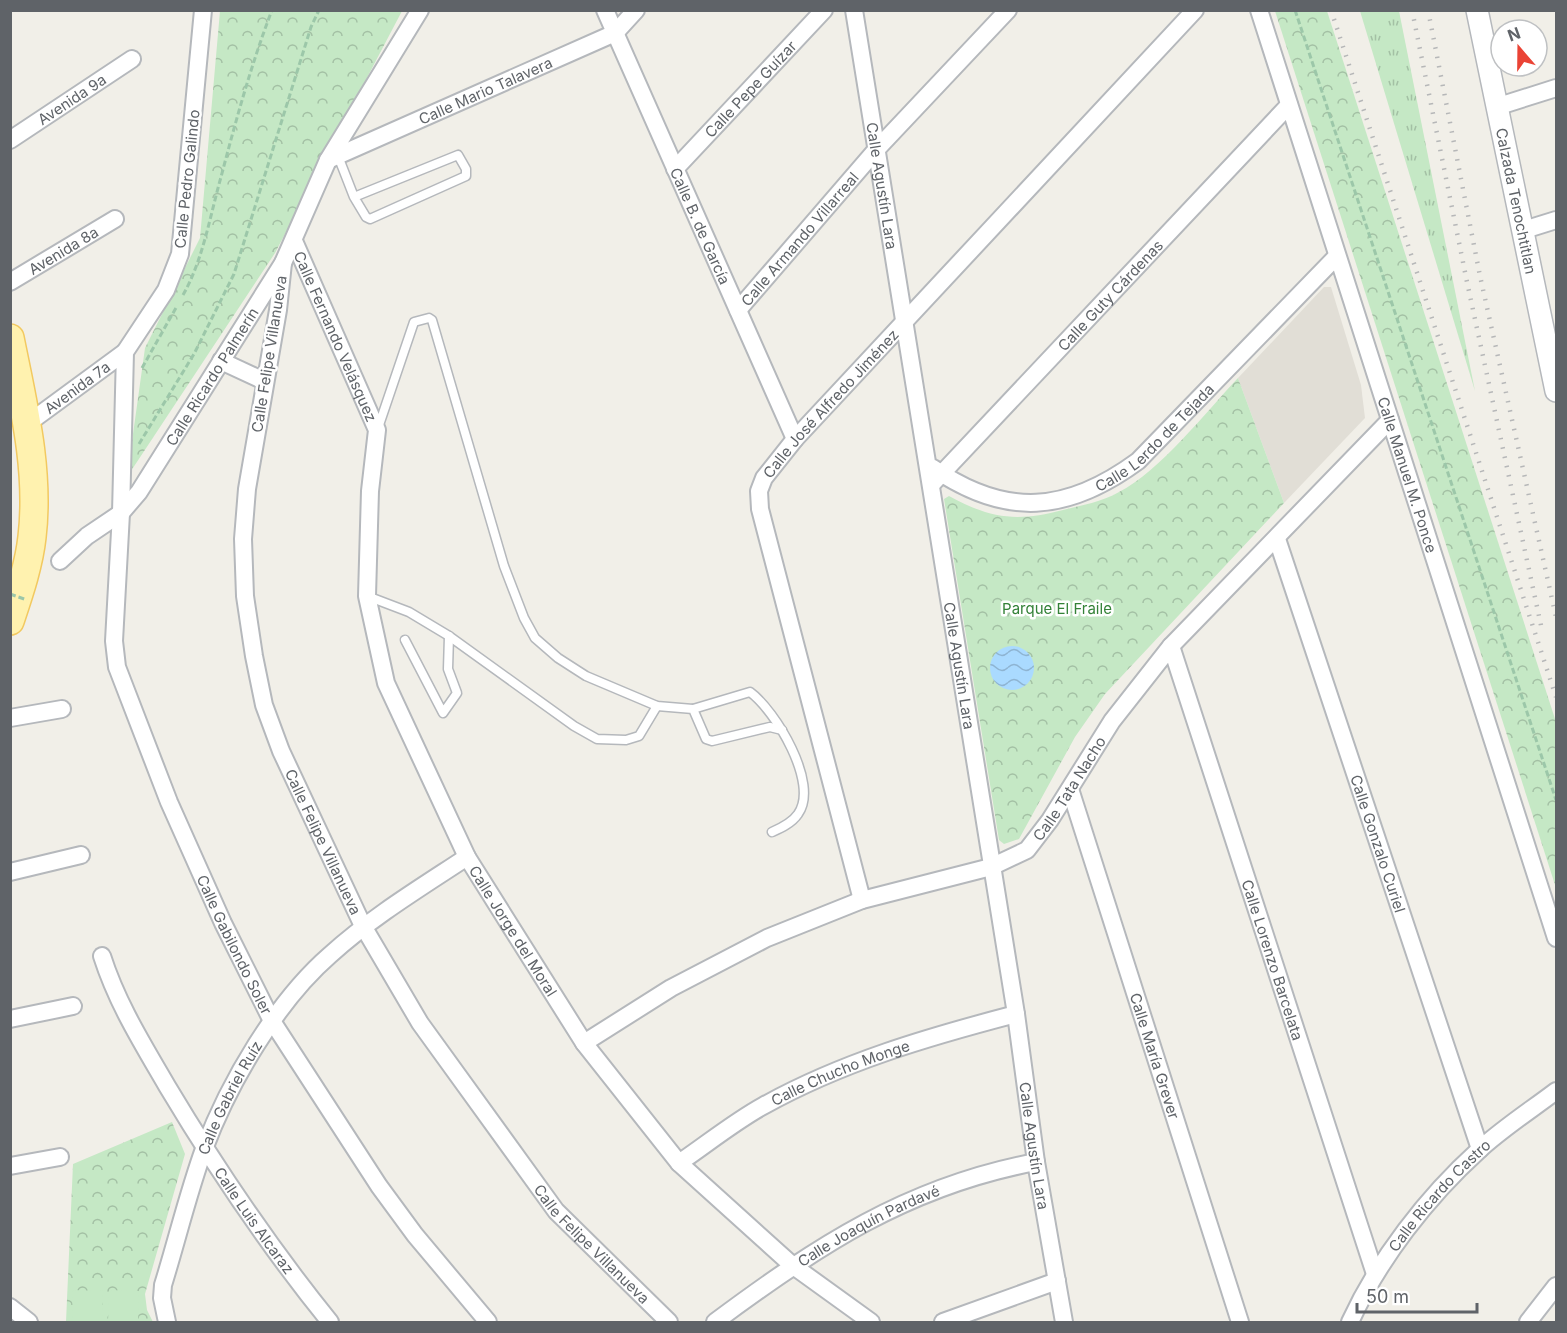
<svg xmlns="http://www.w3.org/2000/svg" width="1567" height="1333" font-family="Inter,sans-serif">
  <defs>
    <pattern id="grass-tufts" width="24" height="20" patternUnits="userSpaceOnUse" patternTransform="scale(1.5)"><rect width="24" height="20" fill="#c5e8c5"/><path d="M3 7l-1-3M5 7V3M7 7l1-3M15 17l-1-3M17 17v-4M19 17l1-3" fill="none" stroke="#a3c0a4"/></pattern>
    <pattern id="park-crowns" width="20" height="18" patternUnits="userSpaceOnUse" patternTransform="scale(1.5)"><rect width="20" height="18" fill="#c5e8c5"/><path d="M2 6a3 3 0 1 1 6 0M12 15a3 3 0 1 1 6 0" fill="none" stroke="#a3c0a4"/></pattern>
    <pattern id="water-waves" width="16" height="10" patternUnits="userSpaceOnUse" patternTransform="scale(1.5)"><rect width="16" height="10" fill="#aadaff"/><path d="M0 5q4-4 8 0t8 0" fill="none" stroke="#8eb4d2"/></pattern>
  </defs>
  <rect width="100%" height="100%" fill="#f1efe8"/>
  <path fill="#e1ded6" d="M1324,287h7l30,98 4,33 -81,85 -46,-125z"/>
  <path fill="url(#grass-tufts)" d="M1360,11h39l76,380z"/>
  <g fill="url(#park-crowns)">
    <path d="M220,11h182l-127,242 -148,224 18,-129 55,-110z"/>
    <path d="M1275,11h52l229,711v166z"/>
    <path d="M1238,378l46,125 -179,191 -30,43 -56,102 -15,5 -5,-4 -55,-341 5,-3c42,23 68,26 114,14 19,-5 39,-8 56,-18 41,-21 86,-79 119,-114z"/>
    <path d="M172,1122l13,32 -40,140 2,16 6,12h-87l7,-158z"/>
  </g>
  <g fill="#c5e8c5">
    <path d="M73,1290l30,1 -1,31h-30z"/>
    <path d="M109,1290l30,1 -1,31h-30z"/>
  </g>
  <circle fill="url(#water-waves)" cx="1012" cy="668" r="22"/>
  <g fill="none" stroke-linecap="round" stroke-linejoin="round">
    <g stroke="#b5b8bc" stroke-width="11">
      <g id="service">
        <path d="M338,156l16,41 104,-42 8,14v7l-96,43 -4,-2 -12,-20"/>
        <path d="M378,428l36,-106 15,-4 3,2 72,246 20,52 11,20 23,20 28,18 71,30 36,3 13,30 6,2 58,-14 12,3"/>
        <path d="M367,596l42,16 40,24 125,90 23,13 29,1 13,-4 18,-30"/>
        <path d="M405,640l38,73 14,-20 -9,-24 1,-33"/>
        <path d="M693,709l57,-17c25,18 70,92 48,122 -6,9 -17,14 -26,18"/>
      </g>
    </g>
    <g stroke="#b5b8bc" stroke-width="20">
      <g id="minor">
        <path id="s1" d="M203,10l-23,244 -14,36 -41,62 -4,161 -7,128 3,26 52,135 54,121 49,98 107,165 36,49 73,87"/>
        <path id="s2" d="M605,10l190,429"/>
        <path id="s3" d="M854,10l162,1004 20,148 28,160"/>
        <path id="s4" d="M1259,10l297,928"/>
        <path d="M1496,107l60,-19"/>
        <path id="s5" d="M10,140l122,-81"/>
        <path id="s6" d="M328,160l287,-127 21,-23"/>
        <path id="s7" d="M675,169l149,-159"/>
        <path d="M1524,230l32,-10"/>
        <path id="s8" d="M294,241l83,189 -7,61 -3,105 19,87 81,174 117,186 95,120 113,102 79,57"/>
        <path id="s9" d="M283,263l-5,47 -31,179 -4,50 2,57 9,60 10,49 17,46 82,175 57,97 136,188 113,111"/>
        <path id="s10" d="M10,282l105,-63"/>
        <path id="s11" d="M738,310l138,-160 132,-140"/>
        <path d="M221,361l43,20"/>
        <path id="s12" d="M27,424l98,-72"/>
        <path id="s13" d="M933,468c73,50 134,45 205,-7l199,-205"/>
        <path id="s14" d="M931,485l358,-380"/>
        <path id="s15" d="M1277,539l203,610"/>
        <path id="s16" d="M60,561l27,-25 34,-23 18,-21 144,-229 45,-103 92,-150"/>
        <path id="s17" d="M1171,646l204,628"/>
        <path d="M10,718l52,-9"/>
        <path id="s18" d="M1070,789l170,533"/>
        <path d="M10,872l71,-17"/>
        <path id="s19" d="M862,900l-102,-391 -1,-18 5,-13 31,-39 400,-429"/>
        <path id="s20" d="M102,956c15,47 40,87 65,130 49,82 103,162 163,236"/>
        <path d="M10,1019l63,-13"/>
        <path id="s21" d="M584,1043l87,-55 96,-50 95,-38 129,-33 36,-17 23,-30 62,-99 59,-75 219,-226"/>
        <path id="s22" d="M679,1163c28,-19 55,-41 84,-57 79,-44 165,-69 253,-92"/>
        <path d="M10,1166l50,-9"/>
        <path d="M10,1307l19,15"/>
        <path id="s23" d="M167,1322l-5,-24 1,-13c14,-45 25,-92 41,-136 25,-66 72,-147 126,-194 42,-38 90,-67 137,-98"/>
        <path id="s24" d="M715,1322c102,-76 193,-136 321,-160"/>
        <path d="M943,1322l114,-41"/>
        <path id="s25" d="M1350,1322c29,-63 77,-125 129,-172 24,-22 52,-40 77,-59"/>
        <path d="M1528,1322l28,-36"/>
      </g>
    </g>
    <g stroke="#b5b8bc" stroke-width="24">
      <g id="tertiary">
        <path id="s26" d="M1477,10l79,381"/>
      </g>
    </g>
    <g stroke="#f2c960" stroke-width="30">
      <path id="primary" d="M10,338c13,65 30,132 22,199 -3,28 -13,57 -22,84"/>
    </g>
    <g stroke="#9cc7a9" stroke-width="3" stroke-dasharray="6 3" stroke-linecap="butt">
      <path d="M1295,10l261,790"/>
      <path d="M183,295c20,-35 27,-79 38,-118 15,-57 30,-112 51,-167"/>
      <path d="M142,368l35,-62"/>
      <path d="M139,444l55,-90 40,-80 77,-247 8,-17"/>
    </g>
    <use href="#service" stroke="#fff" stroke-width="8"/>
    <use href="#minor" stroke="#fff" stroke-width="16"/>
    <use href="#tertiary" stroke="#fff" stroke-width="21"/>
    <use href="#primary" stroke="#fff2af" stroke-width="27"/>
    <g stroke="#b6b7b8" stroke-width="4.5" stroke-dasharray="1.5 8" stroke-linecap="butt">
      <path d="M1331,10l225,687"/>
      <path d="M1412,10l55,272 75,348"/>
      <path d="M1428,10l52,266 76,341"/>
    </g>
    <path stroke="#9cc7a9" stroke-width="3" stroke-dasharray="6 3" stroke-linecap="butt" d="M10,594l17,6"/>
  </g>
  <g text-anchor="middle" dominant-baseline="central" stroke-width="5" stroke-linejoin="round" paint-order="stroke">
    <g font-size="15" fill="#5f6368" stroke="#fff">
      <text stroke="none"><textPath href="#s6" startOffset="172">Calle Mario Talavera</textPath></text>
      <text stroke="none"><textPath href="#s7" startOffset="110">Calle Pepe Guízar</textPath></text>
      <text stroke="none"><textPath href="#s5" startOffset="74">Avenida 9a</textPath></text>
      <text transform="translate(187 179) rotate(-84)">Calle Pedro Galindo</text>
      <text stroke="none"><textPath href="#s3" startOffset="178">Calle Agustín Lara</textPath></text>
      <text stroke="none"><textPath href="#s26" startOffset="195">Calzada Tenochtitlan</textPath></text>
      <text stroke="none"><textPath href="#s2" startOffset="236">Calle B. de García</textPath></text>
      <text stroke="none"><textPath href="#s11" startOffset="94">Calle Armando Villarreal</textPath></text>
      <text stroke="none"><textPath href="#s10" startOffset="62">Avenida 8a</textPath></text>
      <text stroke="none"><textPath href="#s14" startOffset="261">Calle Guty Cárdenas</textPath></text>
      <text stroke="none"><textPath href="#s8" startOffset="104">Calle Fernando Velásquez</textPath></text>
      <text transform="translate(269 354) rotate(-81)">Calle Felipe Villanueva</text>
      <text stroke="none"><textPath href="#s16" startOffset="242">Calle Ricardo Palmerín</textPath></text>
      <text stroke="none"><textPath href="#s12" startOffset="62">Avenida 7a</textPath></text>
      <text stroke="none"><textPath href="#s19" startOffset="536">Calle José Alfredo Jiménez</textPath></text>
      <text stroke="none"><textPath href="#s13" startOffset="250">Calle Lerdo de Tejada</textPath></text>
      <text stroke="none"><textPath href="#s4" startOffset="488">Calle Manuel M. Ponce</textPath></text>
      <text stroke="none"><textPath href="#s3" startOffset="664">Calle Agustín Lara</textPath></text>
      <text stroke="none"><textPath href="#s21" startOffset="561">Calle Tata Nacho</textPath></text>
      <text stroke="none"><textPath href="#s9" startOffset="596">Calle Felipe Villanueva</textPath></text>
      <text stroke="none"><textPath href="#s15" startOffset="321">Calle Gonzalo Curiel</textPath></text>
      <text stroke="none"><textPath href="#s8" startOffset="741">Calle Jorge del Moral</textPath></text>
      <text stroke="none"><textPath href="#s1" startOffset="975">Calle Gabilondo Soler</textPath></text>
      <text stroke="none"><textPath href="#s17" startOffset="330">Calle Lorenzo Barcelata</textPath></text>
      <text stroke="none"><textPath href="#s18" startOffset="280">Calle María Grever</textPath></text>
      <text stroke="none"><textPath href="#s22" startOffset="186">Calle Chucho Monge</textPath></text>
      <text stroke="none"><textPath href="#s23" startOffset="237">Calle Gabriel Ruíz</textPath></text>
      <text stroke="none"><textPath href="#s3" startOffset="1150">Calle Agustín Lara</textPath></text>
      <text stroke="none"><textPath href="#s25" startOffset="156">Calle Ricardo Castro</textPath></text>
      <text stroke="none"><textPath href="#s20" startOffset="306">Calle Luis Alcaraz</textPath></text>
      <text stroke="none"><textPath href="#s24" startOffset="182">Calle Joaquín Pardavé</textPath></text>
      <text stroke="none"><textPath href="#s9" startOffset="1082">Calle Felipe Villanueva</textPath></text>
    </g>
    <g font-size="15" fill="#348238" stroke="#fff">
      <text x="1057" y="608">Parque El Fraile</text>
    </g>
  </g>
  <rect width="1567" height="1333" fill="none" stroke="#5f6368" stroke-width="24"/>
  <g transform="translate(1519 48) rotate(340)"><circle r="28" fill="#ffffff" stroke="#bfc1c3" stroke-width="1.5"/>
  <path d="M0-4.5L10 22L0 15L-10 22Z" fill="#ea4335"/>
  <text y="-9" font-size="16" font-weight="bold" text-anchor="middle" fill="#5f6368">N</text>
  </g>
  <path d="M1357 1303v9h120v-9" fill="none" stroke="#5f6368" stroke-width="3"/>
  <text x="1366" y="1303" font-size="18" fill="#5f6368" stroke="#ffffff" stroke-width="4.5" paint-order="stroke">50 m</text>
</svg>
